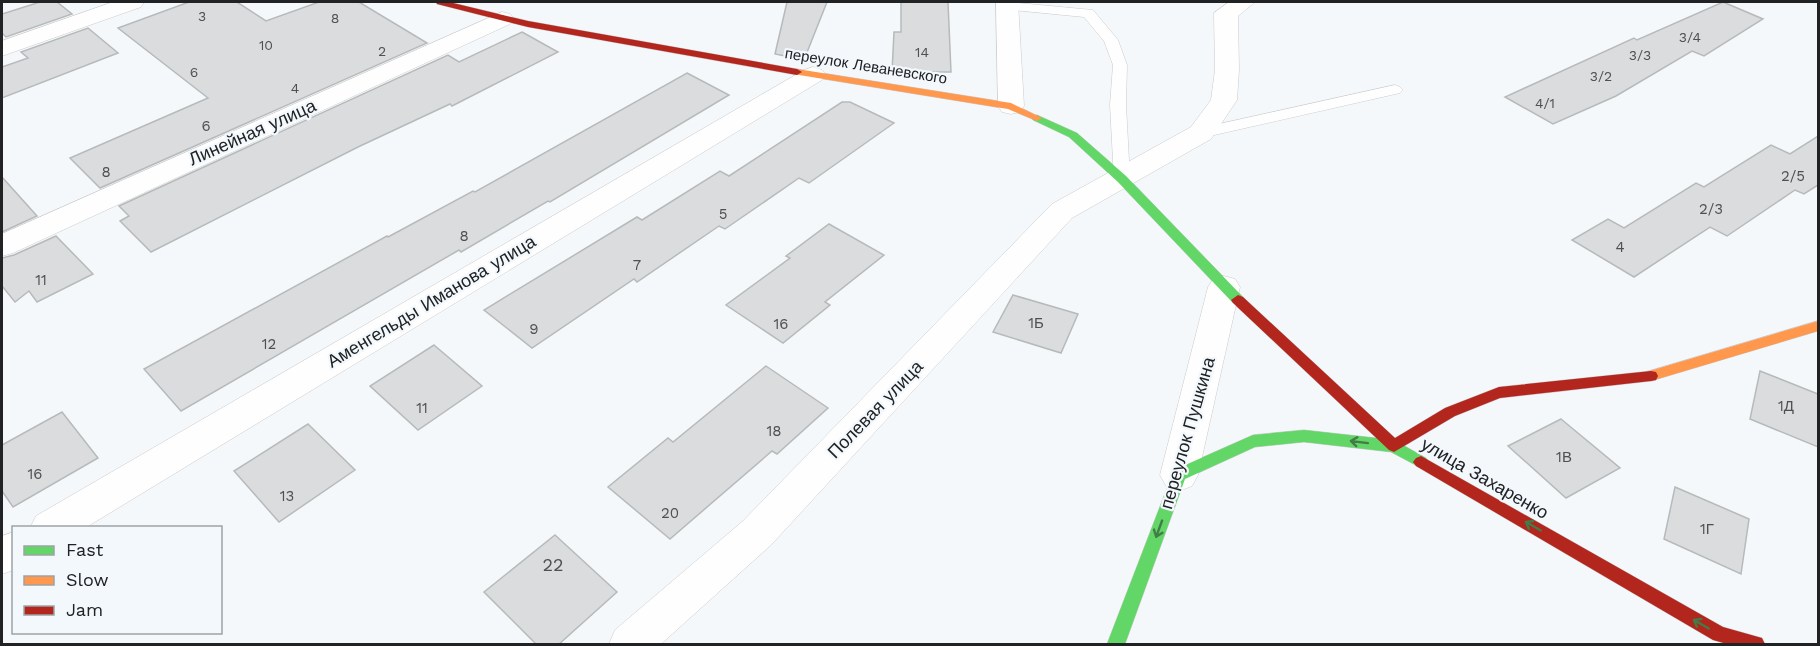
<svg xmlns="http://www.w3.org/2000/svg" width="1820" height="646" font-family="'Work Sans',sans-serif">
  <rect width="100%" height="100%" fill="#f5f8fa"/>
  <g fill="#dadcde" stroke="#b7babb" stroke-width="1.5">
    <path d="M40,2h17l15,12 -66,23 -4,-4v-19z"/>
    <path d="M189,2h48l29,19 53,-19h40l68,41 -327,145 -30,-30 138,-60 -90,-70z"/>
    <path d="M787,2h40l-23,58 -29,-6z"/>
    <path d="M901,2h47l3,70h-59l2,-40h7z"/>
    <path d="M1723,2l40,17 -59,37 -12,-5 -76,45 -63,28 -48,-27 129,-59 3,2z"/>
    <path d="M88,28l30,25 -116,45v-31l26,-9 -7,-6z"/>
    <path d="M522,32l36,20 -106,54 -2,-2 -92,43 -207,105 -31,-31 9,-5 -10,-10 329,-151 11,7z"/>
    <path d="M687,73l42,22 -179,107 -2,-1 -87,51 -2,-2 -278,161 -37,-42 243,-133 1,1 85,-46 2,1z"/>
    <path d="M842,102h8l44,21 -85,60 -10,-5 -74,51 -6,-3 -82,56 -3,-3 -102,69 -48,-38 153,-93 5,3 78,-49 9,5z"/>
    <path d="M1818,136v49l-14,9 -9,-4 -68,46 -17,-9 -76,50 -62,-37 36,-21 16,9 72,-45 8,4 67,-42 19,9z"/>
    <path d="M2,177l35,39 -35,16z"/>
    <path d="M829,224l55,31 -59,47 5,3 -47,38 -57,-38 64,-47 -4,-2z"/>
    <path d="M56,236l37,38 -56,28 -8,-11 -14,11 -13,-16v-28l12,-3z"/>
    <path d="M1013,295l65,19 -17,39 -68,-21z"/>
    <path d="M434,345l48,41 -64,44 -48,-44z"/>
    <path d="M766,366l62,42 -51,46 -5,-3 -102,88 -62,-52 60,-49 5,4z"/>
    <path d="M1760,371l58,23v53l-68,-28z"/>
    <path d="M62,412l36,46 -85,49 -11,-16v-46z"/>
    <path d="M1561,419l59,49 -54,30 -58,-52z"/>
    <path d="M308,424l47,46 -76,52 -45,-51z"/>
    <path d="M1675,487l74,32 -8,55 -77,-35z"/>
    <path d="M555,535l62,57 -59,53h-21l-53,-53z"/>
  </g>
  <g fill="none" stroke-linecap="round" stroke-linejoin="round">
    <g stroke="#c9cbcc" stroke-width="1">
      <g id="lane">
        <path d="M1007,2l86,8 25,30 9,25 -1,40 4,74 -2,4h-12l-2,-4 -4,-74 3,-40 -9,-24 -20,-24 -82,-8 -2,-3 2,-3z"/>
        <path d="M1395,85l5,2 3,3 -3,3 -199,45 -8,-5 8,-5z"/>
      </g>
    </g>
    <g stroke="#c9cbcc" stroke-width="1">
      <g id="street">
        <path d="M113,2h31l-3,5 -139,49v-15z"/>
        <path d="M996,2h22l6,104 -4,6 -9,2 -9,-2 -4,-6z"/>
        <path d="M1229,2h26l-17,14 1,54 -2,30 -26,39 -139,79 -301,327 -110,99h-52l6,-14 128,-109 309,-317 139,-77 20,-27 4,-30 -1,-57z"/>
        <path d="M502,12l8,2 4,5 -4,5 -497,229 -11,3v-22z"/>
        <path d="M813,67l9,3 4,5 -4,5 -737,448h-55l6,-12 768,-446z"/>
        <path d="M1224,276l11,3 5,8 -42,188 -6,11 -13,5 -13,-5 -6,-11 48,-188 5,-8z"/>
        <path d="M14,532v38l-12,4v-38z"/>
      </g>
    </g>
    <g stroke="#c9cbcc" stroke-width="1">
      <g id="fast">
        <path d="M1037,115l40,18 49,43 117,121 2,3 -2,3h-10l-115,-121 -49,-45 -36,-17 -1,-2z"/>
        <path d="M1304,430l90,10 32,18 3,4 -3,4 -5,2 -30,-16 -87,-10 -49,5 -70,32 -60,165h-18l67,-174 79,-35z"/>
      </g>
    </g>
    <g stroke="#c9cbcc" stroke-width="1">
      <g id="slow">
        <path d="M797,69l214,34 31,15 -5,3 -29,-12 -215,-35 -1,-2z"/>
        <path d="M1818,321v10l-167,50 -5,-1 -2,-4 2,-4z"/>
      </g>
    </g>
    <g stroke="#c9cbcc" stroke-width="1">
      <g id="jam">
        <path d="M436,2h13l79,19 269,48 5,3 -5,3 -269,-48 -91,-23z"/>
        <path d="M1238,295l5,2 152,141 50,-30 54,-21 152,-16 5,1 2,4 -2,4 -5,1 -151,17 -45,18 -61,36 -5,-2 -156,-147 -2,-3z"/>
        <path d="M1421,456l302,171 39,11 3,6h-38l-14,-4 -297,-174 -3,-4 3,-4z"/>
      </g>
    </g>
    <use href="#lane" fill="#fefefe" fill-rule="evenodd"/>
    <use href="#street" fill="#fefefe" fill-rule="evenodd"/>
    <use href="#fast" fill="#63d668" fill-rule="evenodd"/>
    <use href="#slow" fill="#ff974d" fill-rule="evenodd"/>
    <use href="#jam" fill="#b3261e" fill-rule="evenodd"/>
  </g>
  <defs><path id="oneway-shaft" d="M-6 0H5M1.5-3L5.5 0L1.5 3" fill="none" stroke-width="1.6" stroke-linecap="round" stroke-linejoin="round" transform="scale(1.5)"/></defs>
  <g stroke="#427c46">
    <use href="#oneway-shaft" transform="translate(1359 442) rotate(-173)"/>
    <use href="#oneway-shaft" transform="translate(1533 526) rotate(-150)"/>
    <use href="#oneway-shaft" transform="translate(1159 529) rotate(110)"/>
    <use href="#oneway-shaft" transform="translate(1701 624) rotate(-150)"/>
  </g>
  <g text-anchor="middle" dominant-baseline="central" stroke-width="4.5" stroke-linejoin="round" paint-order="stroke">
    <g font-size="14" fill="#4e5052">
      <text x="202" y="16">3</text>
      <text x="335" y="18">8</text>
      <text x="1690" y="37">3/4</text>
      <text x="266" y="45">10</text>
      <text x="382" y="51">2</text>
      <text x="922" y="52">14</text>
      <text x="1640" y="55">3/3</text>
      <text x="194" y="72">6</text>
      <text x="1601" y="76">3/2</text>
      <text x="295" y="88">4</text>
      <text x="1545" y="103">4/1</text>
    </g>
    <g font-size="15" fill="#202224" stroke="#f3f8fc">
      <text transform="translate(866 66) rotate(9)">переулок Леваневского</text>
    </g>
    <g font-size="15" fill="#4e5052">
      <text x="206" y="126">6</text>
      <text x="106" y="172">8</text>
      <text x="1793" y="176">2/5</text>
      <text x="1711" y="209">2/3</text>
      <text x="723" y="214">5</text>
      <text x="464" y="236">8</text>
      <text x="1620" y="247">4</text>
      <text x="637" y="265">7</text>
      <text x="41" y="280">11</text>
      <text x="1036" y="323">1Б</text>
      <text x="781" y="324">16</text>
      <text x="534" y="329">9</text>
      <text x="269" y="344">12</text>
      <text x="1786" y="406">1Д</text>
      <text x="422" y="408">11</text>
      <text x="774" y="431">18</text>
      <text x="1564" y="457">1В</text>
      <text x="35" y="474">16</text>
      <text x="287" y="496">13</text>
      <text x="670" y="513">20</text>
      <text x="1707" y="529">1Г</text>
    </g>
    <g font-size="18" fill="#202224" stroke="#f3f8fc">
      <text transform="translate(252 132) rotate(-24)">Линейная улица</text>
      <text transform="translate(431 301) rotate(-31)">Аменгельды Иманова улица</text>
      <text transform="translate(875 409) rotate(-46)">Полевая улица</text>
      <text transform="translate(1187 433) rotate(-74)">переулок Пушкина</text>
      <text transform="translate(1485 478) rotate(30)">улица Захаренко</text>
    </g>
    <g font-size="18" fill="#4e5052">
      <text x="553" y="564">22</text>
    </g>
  </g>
  <rect width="1820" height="646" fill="none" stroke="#202224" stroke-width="6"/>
  <rect x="12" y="526" width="210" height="108" fill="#f3f8fc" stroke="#9fa2a6" stroke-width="1.5"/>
  <rect x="24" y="546" width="30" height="9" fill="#63d668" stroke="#9fa2a6" stroke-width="1.5"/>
  <text x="66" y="556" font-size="18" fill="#202224">Fast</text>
  <rect x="24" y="576" width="30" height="9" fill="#ff974d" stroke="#9fa2a6" stroke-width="1.5"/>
  <text x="66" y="586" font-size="18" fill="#202224">Slow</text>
  <rect x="24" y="606" width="30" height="9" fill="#b3261e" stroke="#9fa2a6" stroke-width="1.5"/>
  <text x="66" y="616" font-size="18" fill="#202224">Jam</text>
</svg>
